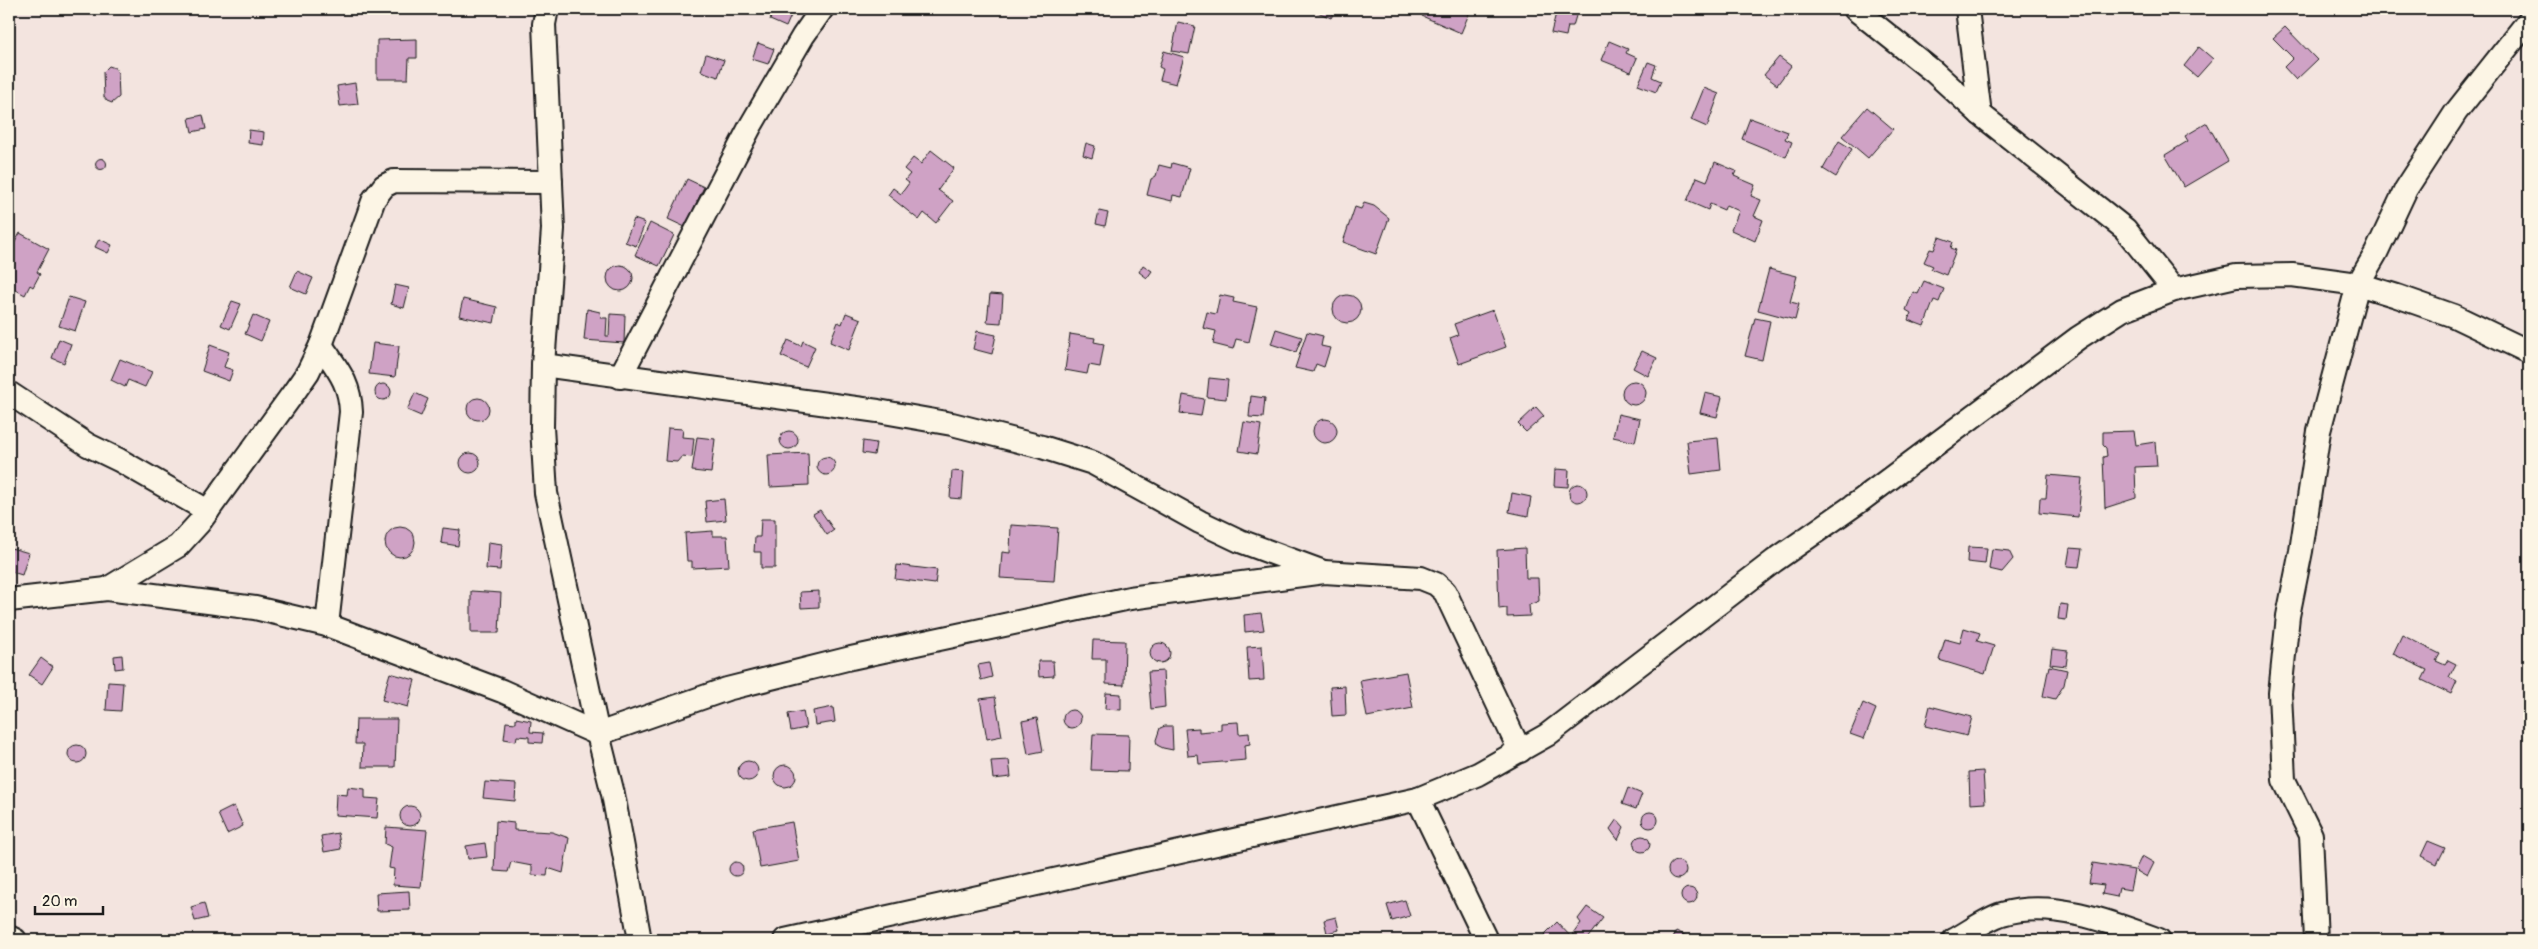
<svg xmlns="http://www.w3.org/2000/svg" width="2538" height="949" font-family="Pangolin,sans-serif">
  <rect width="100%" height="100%" fill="#f3e4df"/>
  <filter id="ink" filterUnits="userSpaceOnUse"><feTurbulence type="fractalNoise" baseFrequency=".02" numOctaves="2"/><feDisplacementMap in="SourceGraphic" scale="10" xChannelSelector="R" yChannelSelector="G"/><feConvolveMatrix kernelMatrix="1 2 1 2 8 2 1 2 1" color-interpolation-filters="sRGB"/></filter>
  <g filter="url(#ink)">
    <g fill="#cfa2c5" stroke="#1c1c1c">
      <path d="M774,9l19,2 -7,16 -16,-7z"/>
      <path d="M1311,9h25l-5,9z"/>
      <path d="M1425,9h46l-10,24 -39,-17z"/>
      <path d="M1557,9h21l-5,17h-5l-2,10 -15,-3z"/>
      <path d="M1178,22l17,4 -6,28 -17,-3z"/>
      <path d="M2285,27l32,33 -21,20 -12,-13 9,-9 -20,-20z"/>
      <path d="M417,39v19h-8l-1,21h-31v-39z"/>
      <path d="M1609,41l19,8 -2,4 11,5 -6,14 -30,-12z"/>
      <path d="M758,43l16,6 -6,15 -16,-5z"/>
      <path d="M2199,47l14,12 -16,18 -13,-11z"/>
      <path d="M1164,51l20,6 -8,27 -16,-4 3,-11 -4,-2z"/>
      <path d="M706,54l18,6 -6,17 -17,-6z"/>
      <path d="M1779,57l12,9 -14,19 -13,-10z"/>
      <path d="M1648,62l8,3 -4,12 9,4 -5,11 -18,-7z"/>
      <path d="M109,66l6,2 3,5 1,24 -7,6 -5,-2 -3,-4 -1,-25z"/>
      <path d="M355,83l3,21 -18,2 -3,-20z"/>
      <path d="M1704,88l15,6 -12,33 -16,-7z"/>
      <path d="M1867,107l26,22 -25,29 -26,-22z"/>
      <path d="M203,115l3,14 -14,3 -3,-14z"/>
      <path d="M1750,118l38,14 -3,7 7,3 -6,15 -44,-18z"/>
      <path d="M2207,123l21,38 -44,26 -19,-32 23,-14 -3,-5z"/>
      <path d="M249,130l15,2 -1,13 -15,-2z"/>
      <path d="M1839,141l13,8 -16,28 -13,-8z"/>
      <path d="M1086,143l9,3 -3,12 -9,-3z"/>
      <path d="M931,150l23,18 -16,22 15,11 -17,22 -12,-10 -5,7 -31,-25 5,-7 8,6 8,-11 -4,-3 5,-6 -6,-5 9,-11 8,6z"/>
      <circle cx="101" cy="164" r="5.5"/>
      <path d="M1715,162l21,9 -2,5 21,9 -4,11 10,4 -7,16 9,4 -8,21 -24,-11 8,-19 -13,-6 -2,5 -14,-6 -2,6 -21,-9 10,-24 10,4z"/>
      <path d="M1172,163l18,5 -8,29 -9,-2 -1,6 -25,-6 4,-16 5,-3 3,-11 12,3z"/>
      <path d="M687,179l17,8 -19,40 -17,-8z"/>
      <path d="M1364,203l10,3 15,12 -13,36 -33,-12 12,-35 6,2z"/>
      <path d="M1099,211l9,2 -3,13 -9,-2z"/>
      <path d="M634,219l11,4 -9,23 -11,-4z"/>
      <path d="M650,223l24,12 -15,31 -24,-11z"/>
      <path d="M20,233l29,16 -12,23 3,2 -7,13 -3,-2 -5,10 -16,-9v-33z"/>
      <path d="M1939,237l14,5 -2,6 5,2 -10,25 -15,-6 2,-3 -9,-4 6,-13 4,1z"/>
      <path d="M99,239l13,6 -4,8 -13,-6z"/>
      <path d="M1143,265l9,6 -5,7 -8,-6z"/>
      <circle cx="620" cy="278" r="13"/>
      <path d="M1769,269l28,7 -7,26 9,2 -4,16 -37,-10z"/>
      <path d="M297,271l16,7 -7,16 -16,-7z"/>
      <path d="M1924,281l20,8 -5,13 -5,-2 -10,26 -16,-6 3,-7 -5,-3 7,-18 5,2z"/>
      <path d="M395,285l14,3 -5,20 -13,-4z"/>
      <path d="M990,294l13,1 -2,28 -14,-1z"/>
      <path d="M1220,295l14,3 -1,4 24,5 -8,35 -13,-3 -3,10 -20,-5 3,-13 -13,-3 4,-16 9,2z"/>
      <circle cx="1347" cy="309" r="14"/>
      <path d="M69,297l16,5 -10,29 -16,-5z"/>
      <path d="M463,299l34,8 -3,16 -35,-7z"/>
      <path d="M232,301l9,3 -11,25 -9,-4z"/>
      <path d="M587,309l13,3 1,6h6l-1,18h3l1,-22 15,1 -1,28 -40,-3z"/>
      <path d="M1493,310l13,37 -47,17 -9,-26 8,-3 -4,-11z"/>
      <path d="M846,313l15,6 -12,31 -19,-8 8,-20 4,2z"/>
      <path d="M253,315l16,7 -8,19 -16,-7z"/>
      <path d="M1755,318l15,3 -8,39 -17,-4z"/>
      <path d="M1276,329l26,8 -6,15 -25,-8z"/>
      <path d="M977,331l19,4 -4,19 -19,-5z"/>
      <path d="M1307,332l16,4 -2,10 9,2 -6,19 -8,-3 -3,8 -18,-4z"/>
      <path d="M1070,334l25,4 -1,4 10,2 -4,23 -11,-2 -2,9 -22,-4z"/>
      <path d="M59,339l12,5 -7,19 -12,-5z"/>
      <path d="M788,340l13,6 2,-5 12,6 -9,20 -25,-11z"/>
      <path d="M373,343l26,3 -4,31 -26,-3z"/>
      <path d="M210,345l19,7 -5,15 9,3 -4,11 -27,-10z"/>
      <path d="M1642,351l15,7 -9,18 -15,-8z"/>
      <path d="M120,359l32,13 -7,15 -17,-7 -3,7 -14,-7z"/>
      <path d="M1209,378l19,2 -2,19 -19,-2z"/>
      <circle cx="1634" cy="393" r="12"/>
      <circle cx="383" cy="392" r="8"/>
      <path d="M415,393l13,6 -7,17 -14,-6z"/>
      <path d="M1705,393l17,4 -5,20 -17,-4z"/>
      <path d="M1183,395l21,4 -3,17 -21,-3z"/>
      <path d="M1251,396l14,2 -2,20 -14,-1z"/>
      <circle cx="478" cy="409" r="11"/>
      <path d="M1536,407l8,9 -18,16 -8,-8z"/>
      <path d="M1618,414l22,5 -5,23 -22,-5z"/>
      <circle cx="1325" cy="431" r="12"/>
      <path d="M1244,422l17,3 -4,29 -18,-3z"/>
      <path d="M668,428l15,1 -1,8 12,1 -2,19 -10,-1 -5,6 -12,-1z"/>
      <path d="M2134,431l2,14 19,-3 2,24 -22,1 1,31 -31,10 -2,-51 4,-1 -1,-8 -3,-3v-13z"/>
      <circle cx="789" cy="440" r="9"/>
      <path d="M697,437l18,2 -4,34 -19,-2z"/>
      <path d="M1718,438l3,32 -30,4 -4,-33z"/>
      <path d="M863,441l13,2 -2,12 -12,-2z"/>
      <circle cx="470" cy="463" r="10"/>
      <path d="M808,453l1,32 -39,2 -2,-32z"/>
      <circle cx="826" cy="466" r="9"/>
      <path d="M1555,469l14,1 -1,17 -14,-1z"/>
      <path d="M952,471l12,1 -2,27 -12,-1z"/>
      <path d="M2048,475l34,3 -4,39 -39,-4 1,-15h6z"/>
      <circle cx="1578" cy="493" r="9"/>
      <path d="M1512,493l19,4 -3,19 -19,-4z"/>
      <path d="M724,499l2,21 -19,2 -2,-21z"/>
      <path d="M820,510l14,20 -7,5 -14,-21z"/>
      <path d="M761,519h14v49h-14v-16h-7l1,-15h5z"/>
      <path d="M1011,525l47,3 -4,53 -54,-3 2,-26 8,1z"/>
      <circle cx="400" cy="542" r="15"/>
      <path d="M443,528l17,2 -2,16 -17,-3z"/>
      <path d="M713,531v5h14l2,30 -37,2v-7h-5l-2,-28z"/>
      <path d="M488,542l14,2 -2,26 -14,-1z"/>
      <path d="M1968,547l19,1 -2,16 -18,-2z"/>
      <path d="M11,548l18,5 -7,22 -13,-4z"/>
      <path d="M1525,548l1,30h12l1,23 -10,4 1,11 -23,1v-9l-8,1 -2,-59z"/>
      <path d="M2070,548l12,1 -3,18 -12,-1z"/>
      <path d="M1992,549l17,2 4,8 -11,13 -13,-3z"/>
      <path d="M897,565l40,5 -2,14 -40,-5z"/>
      <path d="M471,591l30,2 -2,40h-28z"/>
      <path d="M819,591v16l-18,1 -1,-16z"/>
      <path d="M2060,604l8,1 -2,15 -8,-1z"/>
      <path d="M1261,613l3,17 -19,2 -1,-17z"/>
      <path d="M1964,628l16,5 -3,8 17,5 -9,28 -46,-14 6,-21 15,4z"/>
      <path d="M2402,635l38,19 -4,7 9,4 3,-5 8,4 -7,13 8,4 -6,13 -29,-14 5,-10 -34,-16z"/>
      <path d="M1093,640l32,1 -1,44 -18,-1v-25h-14z"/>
      <circle cx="1160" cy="653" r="10"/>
      <path d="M1262,646l2,34 -15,1 -2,-34z"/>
      <path d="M2052,649l16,2 -2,15 -16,-2z"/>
      <path d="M122,655l1,13 -8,1 -1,-13z"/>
      <path d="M41,658l12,9 -11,17 -13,-9z"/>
      <path d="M1038,661h15l1,15 -15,1z"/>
      <path d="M989,663l3,14 -11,3 -3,-15z"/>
      <path d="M2049,666l18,4 -3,15 -9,14 -12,-3z"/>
      <path d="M1163,671l2,36 -14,2 -3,-37z"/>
      <path d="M1406,672l7,36 -46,9 -7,-37z"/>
      <path d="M390,673l25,7 -7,27 -26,-7z"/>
      <path d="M108,682l15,1 -2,28 -15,-1z"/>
      <path d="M1345,686l1,29 -14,1 -2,-29z"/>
      <path d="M1106,693l15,1v16l-16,-1z"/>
      <path d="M995,697l7,39 -15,3 -7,-40z"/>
      <path d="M1863,703l13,6 -12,30 -14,-5z"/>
      <path d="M1930,706l42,11 -5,19 -42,-10z"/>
      <path d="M833,707l2,15 -20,3 -2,-14z"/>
      <circle cx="1072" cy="719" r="9"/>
      <path d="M803,711l3,17 -15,3 -3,-17z"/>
      <path d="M516,718l15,3 -1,11 13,1 -1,10 -13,-1v-5l-12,-1 -1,5 -12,-2 2,-17 10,1z"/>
      <path d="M1037,718l6,33 -15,3 -6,-33z"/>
      <path d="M356,719h41l-2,48h-33l1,-23h-8z"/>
      <path d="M1238,722l1,12 10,-1 1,11 -5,1 1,15 -47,4 -1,-9 -10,1 -3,-27 14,-1v4l22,-2v-7z"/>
      <path d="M1165,726h7l1,24 -10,-2 -6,-3 -1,-5 4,-12z"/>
      <path d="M1093,734l36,1 -1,36 -37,-1z"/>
      <circle cx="77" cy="754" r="9"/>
      <path d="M1009,760l2,17 -18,2 -2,-18z"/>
      <circle cx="748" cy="771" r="10"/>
      <circle cx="785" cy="776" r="11"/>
      <path d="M1983,771l2,32 -15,1 -1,-32z"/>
      <path d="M485,782l31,2 -1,17 -32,-3z"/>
      <path d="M348,787l17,2v9l14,1 -2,19 -42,-3 1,-21 11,1z"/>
      <path d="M1628,788l14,6 -6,15 -14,-5z"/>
      <path d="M234,806l9,20 -16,8 -9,-20z"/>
      <circle cx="410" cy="816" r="10"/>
      <circle cx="1650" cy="820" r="8"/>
      <path d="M1617,819l7,8 -6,13 -8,-11z"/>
      <path d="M496,821l18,2v7l38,2 17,6 -6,35 -15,-5 -1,8 -15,-1v-9l-21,-4 -3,10 -14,-1z"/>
      <path d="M792,822l7,39 -39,7 -7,-39z"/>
      <path d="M386,827l41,3 -6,57 -28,-2 1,-16 -5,-1 3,-21 -7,-3z"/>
      <path d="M338,833l3,16 -17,3 -3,-16z"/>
      <circle cx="1642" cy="844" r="8"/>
      <path d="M2428,841l17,7 -8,16 -16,-8z"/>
      <path d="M485,843l2,14 -19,2 -2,-13z"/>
      <path d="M2142,856l12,7 -7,14 -12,-7z"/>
      <circle cx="1677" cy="870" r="9"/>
      <circle cx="736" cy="869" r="7"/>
      <path d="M2093,863l41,7 -4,20 -11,-2 -2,9 -15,-3 2,-9 -15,-2z"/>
      <circle cx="1689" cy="896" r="8"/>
      <path d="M409,891l1,19 -33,1 -1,-18z"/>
      <path d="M1405,900l5,16 -18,5 -5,-16z"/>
      <path d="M204,903l4,15 -13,3 -4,-14z"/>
      <path d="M1587,907l16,11 -17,22h-4l-9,-6 8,-11 -3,-4z"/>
      <path d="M1336,917l3,13 -12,3 -3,-13z"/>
      <path d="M1557,922l14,15 -3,3h-19l-5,-5z"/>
      <path d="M1676,931l15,7 -1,2h-18z"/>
    </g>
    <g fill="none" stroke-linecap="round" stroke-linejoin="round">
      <g stroke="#1c1c1c" stroke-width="26">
        <g id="minor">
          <path d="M547,9l-3,15 9,205 -10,136 -1,62 4,66 52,241 15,60 27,146"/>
          <path d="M1855,9l79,63 46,42 145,115 49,61"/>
          <path d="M1967,9l13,105"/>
          <path d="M321,345c16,24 29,37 30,67l-24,213"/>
          <path d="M543,365l335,46 74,13 90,23 51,16 107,59 40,19 81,30"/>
          <path d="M620,377l130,-250 53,-91 19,-27"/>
          <path d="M9,393l79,52 31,15 89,51"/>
          <path d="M107,589l71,-43 21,-23 93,-128 16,-23 13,-27 53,-146 10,-13 10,-5 157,1"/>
          <path d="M9,600l98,-11 148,19 72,17 175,66 96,43 129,-45 124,-31 279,-60 194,-26 97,6 15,6 9,8 75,159"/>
          <path d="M1418,799l68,141"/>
          <path d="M9,937l6,3"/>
          <path d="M785,940l633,-141 60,-25 69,-39 227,-174 86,-60 218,-163 44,-28 52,-20 62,-14 56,-1 66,9 39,12 57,20 75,36"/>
          <path d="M1954,940c15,-8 32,-21 48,-26 50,-15 109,8 157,26"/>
          <path d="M2316,940l-5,-105 -27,-55 -4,-87 8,-77 13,-65 18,-120 39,-147 18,-31 30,-64 50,-77 73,-92"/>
        </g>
      </g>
      <use href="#minor" stroke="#fcf5e5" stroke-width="22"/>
    </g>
  </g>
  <rect width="2538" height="949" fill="none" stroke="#fcf5e5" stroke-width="30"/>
  <rect x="15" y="15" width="2508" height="919" fill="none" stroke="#1c1c1c" stroke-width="2" filter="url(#ink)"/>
  <path d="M35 906v8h68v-8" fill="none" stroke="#1c1c1c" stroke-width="2.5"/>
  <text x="42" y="906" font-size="15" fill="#1c1c1c" stroke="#fcf5e5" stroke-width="4" paint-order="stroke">20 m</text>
</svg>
